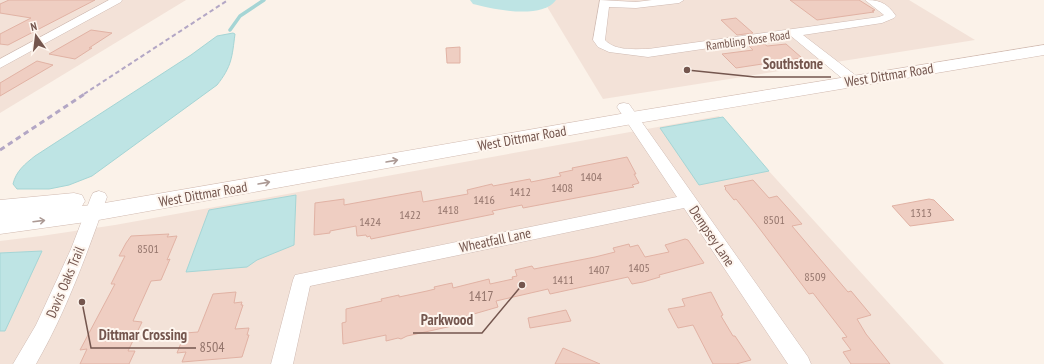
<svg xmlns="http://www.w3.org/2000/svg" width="1044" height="364" font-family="'PT Sans Narrow',sans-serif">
  <rect width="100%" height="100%" fill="#fbf2e9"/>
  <g fill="#f3e2d8">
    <path d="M0,0h186l-186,113z"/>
    <path d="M543,0h366l66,40 -372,59z"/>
    <path d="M719,116l225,248h-944v-123l41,-5 74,-11z"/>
  </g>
  <g fill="#bee4e4" stroke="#a5d5d5">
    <path d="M233,33l2,1c-3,23 -3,32 -18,51l-125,91 -23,9 -20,4h-32l-4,-5c3,-13 12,-20 22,-28l156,-101 26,-19z"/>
    <path d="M723,117l46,54 -70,14 -39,-57z"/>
    <path d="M296,195l-2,50 -37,15 -10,7 -61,5 23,-62z"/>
    <path d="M42,251l-37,80h-5v-78z"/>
  </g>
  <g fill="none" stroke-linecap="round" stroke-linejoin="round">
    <path stroke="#a5d5d5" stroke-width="3.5" d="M230,30l10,-14 24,-16"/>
    <path fill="#bee4e4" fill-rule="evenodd" d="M470,0h86c-14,20 -64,9 -83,4z"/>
  </g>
  <g fill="#efcec2" stroke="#e1b2a4">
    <path d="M9,0h86l-87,45 -8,-1v-10l31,-16 -31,-5v-9z"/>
    <path d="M790,0h69l16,10 -3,1 2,1 -57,8z"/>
    <path d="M736,18l17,15 -16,2 -16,-15z"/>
    <path d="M91,30l21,3 -23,15h3l-17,11 -26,-5z"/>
    <path d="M762,42l5,4 19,-2 16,14 -66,10 -14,-14 31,-4 -6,-6z"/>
    <path d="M460,47v16h-13l-1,-15z"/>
    <path d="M37,61l16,4 -53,31v-13z"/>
    <path d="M627,157l9,17h-2l5,9 -7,2 2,2 -111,21 -1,-3 -30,6 2,3 -123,25 -1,-3 -3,1 -1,-2 -9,1 -1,-10 -26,5v2l-16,2 1,-32 29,-4v6l77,-14 2,11 45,-8 -1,-4 25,-6 1,2 37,-7 1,3 30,-6 -2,-3 14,-3 -1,-2z"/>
    <path d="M753,180l16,18 8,-2 25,28 -10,2 56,66 3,-1 20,24 -14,4 9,15 24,30h-39l-8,-12 8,-2 -9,-12 5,-1 -34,-44 -4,1 -53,-70 -20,-25 -2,1 -9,-11 1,-1 -2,-2z"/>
    <path d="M929,199l5,1 20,20 -44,6 -18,-20z"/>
    <path d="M169,234l-2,3 10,-1 -10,24 3,-1 -9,21 -10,1 -18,40 9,1 -14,29h7l-6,13h-49l7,-15 -7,1 35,-66h-4l14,-28h-6l7,-13 5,-7z"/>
    <path d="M685,239l3,1 16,23 -45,12 1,2 -17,5 -11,2 -4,-7 -78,17 -2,-5 -52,12 2,6 -38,11 1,6 -54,12 -6,3 -3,-1 -12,3v-6l-43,9 -1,-21 4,-1v-13l36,-8 -1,-2 18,-4v2l28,-6 8,-2 -1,-2 18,-4 1,5 36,-9 1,5 23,-5 -1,-2 5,-1 -2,-6 17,-4 2,3 61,-12 20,-5 -2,-4 16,-4 1,3 8,-2 7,12 24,-5 -4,-7z"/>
    <path d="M236,292l-2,11 8,-1 -1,3h2l-8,24 14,-1 -2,7h2l-7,22 -60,5 4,-10 -9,1 8,-20 13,-1 15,-38z"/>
    <path d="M711,292l12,23 -2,1 12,20h2l16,24 -15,4h-23l-20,-39 -15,3 -10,-19 17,-3 -3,-7z"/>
    <path d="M566,310l5,11 -41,7 -2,-10z"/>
    <path d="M563,348l37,16h-45z"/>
  </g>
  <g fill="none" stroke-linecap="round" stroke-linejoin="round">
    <g stroke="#cfbab2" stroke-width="1">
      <g id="street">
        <path d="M109,0h13l-1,2 -121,66v-9z"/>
        <path d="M600,0l36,2 16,-2h32l-5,3 -43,5 -27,-1 -4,33c10,11 29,9 43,9l231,-32 5,-2 -19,-15c15,0 22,3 31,16l-2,2 -12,5 -79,12 56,43 1,3 -1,3h-10l-58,-48 -143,21 -39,-5 -11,-5 -5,-7z"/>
        <path d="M624,103l5,1 179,253 3,7h-23l-104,-156 -374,78 -17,78h-22l22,-84 2,-5 382,-78 -60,-90 2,-3z"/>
        <path d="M99,191l6,2 2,4c-20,57 -41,115 -71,167h-23l23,-39 35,-76 20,-52 2,-4z"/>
      </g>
    </g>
    <g stroke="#d1bab0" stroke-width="1">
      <path id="secondary" d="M1044,45v10l-412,69 -539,97 -93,13v-34l74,-7 8,2 3,6 -3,5 11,-1 539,-93z"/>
    </g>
    <use href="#street" fill="#fff" fill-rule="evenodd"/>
    <use href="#secondary" fill="#fff" fill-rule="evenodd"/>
    <path stroke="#b3a7c5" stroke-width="2" stroke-dasharray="4.5 3" stroke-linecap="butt" d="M84,94l144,-94"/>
    <path stroke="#b3a7c5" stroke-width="3" stroke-dasharray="5.5 4" stroke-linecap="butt" d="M0,150l86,-57"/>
  </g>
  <defs><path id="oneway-shaft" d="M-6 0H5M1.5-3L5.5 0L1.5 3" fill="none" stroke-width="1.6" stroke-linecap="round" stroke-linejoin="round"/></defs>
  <g stroke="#ac9a95">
    <use href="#oneway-shaft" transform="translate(392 161) rotate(-10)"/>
    <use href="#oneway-shaft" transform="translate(264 183) rotate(-10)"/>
    <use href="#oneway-shaft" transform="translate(39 221) rotate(-7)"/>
  </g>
  <g text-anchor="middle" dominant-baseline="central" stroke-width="4" stroke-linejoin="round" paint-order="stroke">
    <g font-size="12" fill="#74564e" stroke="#fef6ef">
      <text transform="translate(748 40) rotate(-8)">Rambling Rose Road</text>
    </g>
    <g font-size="12" fill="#93746b">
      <text x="591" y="176">1404</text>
      <text x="562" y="187">1408</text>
      <text x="520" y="191">1412</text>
      <text x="484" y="199">1416</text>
      <text x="448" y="209">1418</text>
      <text x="921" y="212">1313</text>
      <text x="410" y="214">1422</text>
      <text x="774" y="219">8501</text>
      <text x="370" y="221">1424</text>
      <text x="148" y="248">8501</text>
      <text x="639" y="267">1405</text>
      <text x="599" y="269">1407</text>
      <text x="815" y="276">8509</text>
      <text x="563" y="279">1411</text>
    </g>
    <g font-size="14" fill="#74564e" stroke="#fef6ef">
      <text transform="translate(889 75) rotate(-9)">West Dittmar Road</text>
      <text transform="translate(522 138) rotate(-10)">West Dittmar Road</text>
      <text transform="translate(203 194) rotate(-10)">West Dittmar Road</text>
      <text transform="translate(712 236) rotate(56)">Dempsey Lane</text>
      <text transform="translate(495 240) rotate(-12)">Wheatfall Lane</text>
      <text transform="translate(65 282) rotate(-67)">Davis Oaks Trail</text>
    </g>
    <g font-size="14" fill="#93746b">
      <text x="481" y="296">1417</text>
      <text x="212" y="347">8504</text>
    </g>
  </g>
  <path fill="none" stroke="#74564e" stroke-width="1.5" d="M687 70L755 77H831M522 285L482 333H413M82 302L91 348H196"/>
  <g fill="#74564e" stroke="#fef6ef" stroke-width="1.5">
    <circle cx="687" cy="70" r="4"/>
    <circle cx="522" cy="285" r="4"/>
    <circle cx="82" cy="302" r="4"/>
  </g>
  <g font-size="15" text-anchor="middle" font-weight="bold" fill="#74564e" stroke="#fef6ef" stroke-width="4" stroke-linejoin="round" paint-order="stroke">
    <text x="793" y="69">Southstone</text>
    <text x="447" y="325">Parkwood</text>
    <text x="143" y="340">Dittmar Crossing</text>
  </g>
  <g transform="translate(36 36) rotate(346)" stroke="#fef6ef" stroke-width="3" paint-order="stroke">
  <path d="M0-3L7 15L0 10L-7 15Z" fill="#74564e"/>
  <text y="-6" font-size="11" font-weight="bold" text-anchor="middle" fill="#74564e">N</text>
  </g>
</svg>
